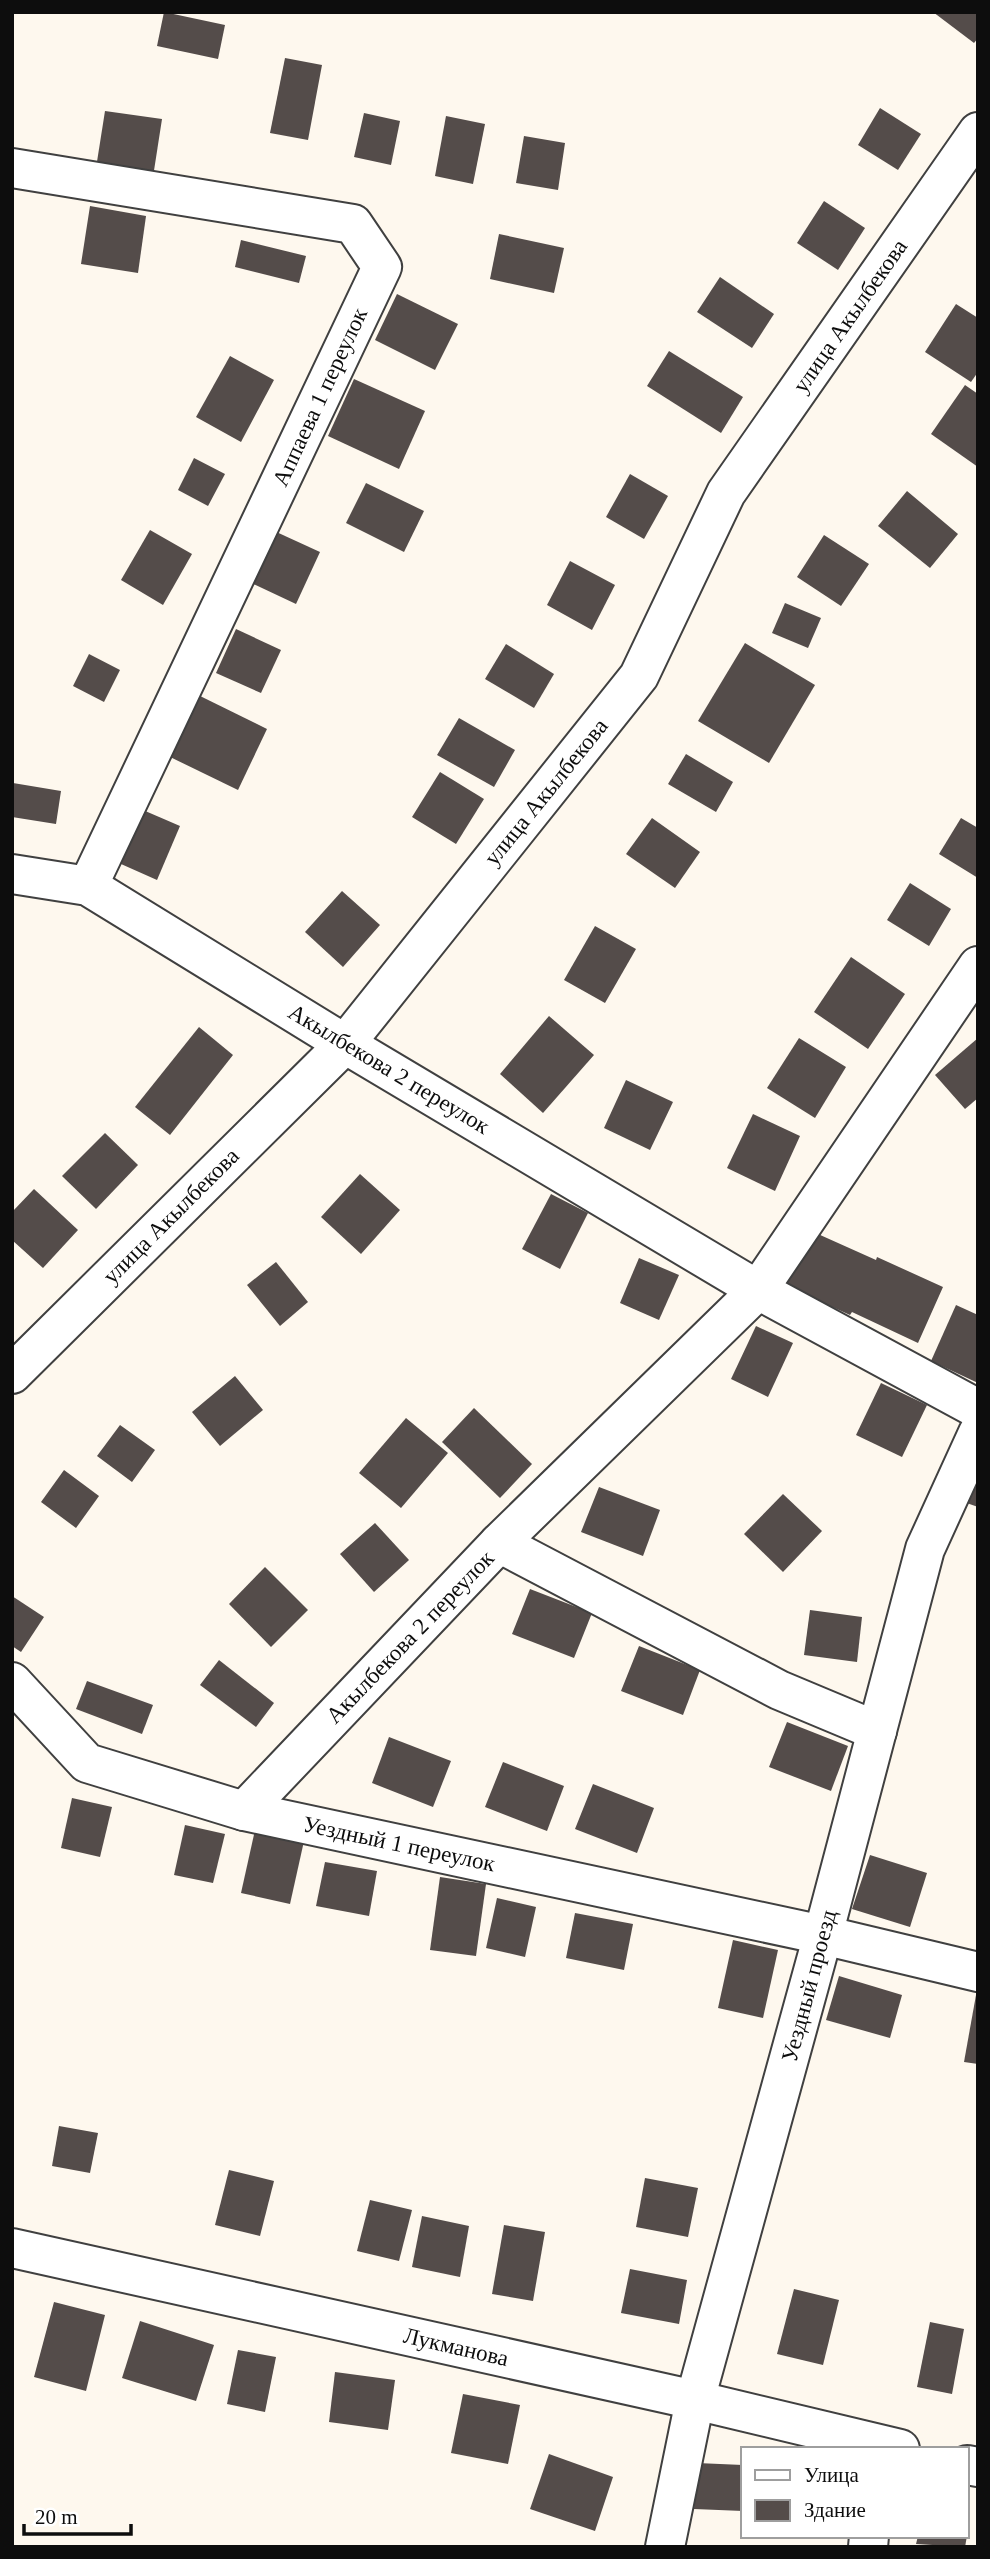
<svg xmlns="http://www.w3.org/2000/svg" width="990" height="2559" font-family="'Times New Roman',serif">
  <rect width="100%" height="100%" fill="#fef8ee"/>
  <g fill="#544c4a">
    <path d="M164,12l61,13 -7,34 -61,-13z"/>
    <path d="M933,12h45v26l-4,5z"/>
    <path d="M285,58l37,7 -14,75 -38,-7z"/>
    <path d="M880,108l41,26 -23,36 -40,-25z"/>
    <path d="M105,111l57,8 -9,58 -57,-9z"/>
    <path d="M364,113l36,8 -9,44 -37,-8z"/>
    <path d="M446,116l39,8 -12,60 -38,-8z"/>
    <path d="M524,136l41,7 -7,47 -42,-7z"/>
    <path d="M824,201l41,27 -27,42 -41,-27z"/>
    <path d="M90,206l56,10 -8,57 -57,-9z"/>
    <path d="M499,234l65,14 -10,45 -64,-14z"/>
    <path d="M241,240l65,16 -7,27 -64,-16z"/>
    <path d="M720,277l54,37 -22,34 -55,-36z"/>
    <path d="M397,294l61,30 -23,46 -60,-30z"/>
    <path d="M956,304l22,14v54l-7,10 -46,-30z"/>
    <path d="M669,351l74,46 -22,36 -74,-47z"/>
    <path d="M230,356l44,24 -33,62 -45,-25z"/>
    <path d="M354,379l71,32 -26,58 -71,-33z"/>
    <path d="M965,385l13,9v73l-47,-33z"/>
    <path d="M194,458l31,16 -17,32 -30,-16z"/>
    <path d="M630,474l38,22 -24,43 -38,-22z"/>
    <path d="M366,483l58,28 -20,41 -58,-29z"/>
    <path d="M907,491l51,43 -28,34 -52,-42z"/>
    <path d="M150,530l42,24 -29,51 -42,-25z"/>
    <path d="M272,530l48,22 -24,52 -47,-22z"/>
    <path d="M824,535l45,29 -28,42 -44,-29z"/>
    <path d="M570,561l45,24 -23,45 -45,-25z"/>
    <path d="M785,603l36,15 -13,30 -36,-15z"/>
    <path d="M236,629l45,21 -20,43 -45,-20z"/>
    <path d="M745,643l70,42 -46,78 -71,-42z"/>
    <path d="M506,644l48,30 -20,34 -49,-29z"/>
    <path d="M89,654l31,16 -16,32 -31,-16z"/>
    <path d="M196,694l71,35 -29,61 -72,-35z"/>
    <path d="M459,718l56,32 -21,37 -57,-32z"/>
    <path d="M686,754l47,28 -17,30 -48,-28z"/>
    <path d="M440,772l44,27 -28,45 -44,-27z"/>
    <path d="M13,783l48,8 -5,33 -44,-7z"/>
    <path d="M136,807l44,19 -23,54 -45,-20z"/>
    <path d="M652,818l48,34 -25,36 -49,-34z"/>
    <path d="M961,818l17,10v50l-39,-24z"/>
    <path d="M910,883l41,26 -22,37 -42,-26z"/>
    <path d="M342,891l38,34 -37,42 -38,-35z"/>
    <path d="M595,926l41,23 -31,54 -41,-23z"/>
    <path d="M851,957l54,37 -37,55 -54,-37z"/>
    <path d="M549,1016l45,39 -51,58 -43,-39z"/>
    <path d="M199,1027l34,28 -63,80 -35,-28z"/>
    <path d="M799,1038l47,29 -31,51 -48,-30z"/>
    <path d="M978,1038v60l-13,11 -30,-34z"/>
    <path d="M626,1080l47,22 -23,48 -46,-22z"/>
    <path d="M753,1114l47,22 -25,55 -48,-23z"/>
    <path d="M105,1133l33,32 -42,44 -34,-33z"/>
    <path d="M360,1174l40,36 -39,44 -40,-37z"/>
    <path d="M34,1189l44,41 -35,38 -31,-28v-28z"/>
    <path d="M551,1194l37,19 -28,56 -38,-20z"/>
    <path d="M809,1230l67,30 1,-3 66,30 -25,56 -66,-31 -2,3 -66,-30z"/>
    <path d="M639,1258l40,17 -20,45 -39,-17z"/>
    <path d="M276,1262l32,40 -28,24 -33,-41z"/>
    <path d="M956,1305l22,10v68l-47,-22z"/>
    <path d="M756,1326l37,17 -25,54 -37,-18z"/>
    <path d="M235,1376l28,34 -43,36 -28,-34z"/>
    <path d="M881,1383l46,22 -25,52 -46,-22z"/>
    <path d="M474,1408l58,56 -32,34 -58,-56z"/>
    <path d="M406,1418l42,35 -47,55 -42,-35z"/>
    <path d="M120,1425l35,25 -23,32 -35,-26z"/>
    <path d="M978,1459v48l-17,-6z"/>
    <path d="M64,1470l35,26 -23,32 -35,-26z"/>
    <path d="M599,1487l61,23 -17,46 -62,-24z"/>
    <path d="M783,1494l39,37 -39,41 -39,-38z"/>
    <path d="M375,1523l34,37 -35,32 -34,-38z"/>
    <path d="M265,1567l43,43 -37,37 -42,-43z"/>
    <path d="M530,1589l62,24 -18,45 -62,-24z"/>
    <path d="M12,1596l32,21 -23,35 -9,-6z"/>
    <path d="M810,1610l52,7 -5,45 -53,-7z"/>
    <path d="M639,1646l61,24 -17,45 -62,-24z"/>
    <path d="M219,1660l55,43 -18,24 -56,-42z"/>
    <path d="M87,1681l66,24 -11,29 -66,-25z"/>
    <path d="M787,1722l61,24 -17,45 -62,-24z"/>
    <path d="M389,1737l62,24 -18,46 -61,-24z"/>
    <path d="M503,1762l61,24 -17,45 -62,-24z"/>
    <path d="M593,1784l61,24 -17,45 -62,-24z"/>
    <path d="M72,1798l40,9 -12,50 -39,-9z"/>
    <path d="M185,1825l40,9 -12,49 -39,-8z"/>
    <path d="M255,1830l49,11 -14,63 -49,-11z"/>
    <path d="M870,1855l57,18 -17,54 -58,-18z"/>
    <path d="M325,1862l52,9 -8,45 -53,-10z"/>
    <path d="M440,1877l46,7 -10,72 -46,-6z"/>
    <path d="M497,1898l39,9 -11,50 -39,-9z"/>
    <path d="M575,1913l58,11 -9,46 -58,-12z"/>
    <path d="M733,1940l45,10 -15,68 -45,-10z"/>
    <path d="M839,1976l63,19 -12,43 -64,-18z"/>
    <path d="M976,1995h2v69l-14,-2z"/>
    <path d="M59,2126l39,7 -8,40 -38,-7z"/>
    <path d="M229,2170l45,11 -14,55 -45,-11z"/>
    <path d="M645,2178l53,10 -10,49 -52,-10z"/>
    <path d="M370,2200l42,10 -13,51 -42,-10z"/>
    <path d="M422,2216l47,10 -9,51 -48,-10z"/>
    <path d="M504,2225l41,7 -12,69 -41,-7z"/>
    <path d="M630,2269l57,11 -8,44 -58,-11z"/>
    <path d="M794,2289l45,11 -16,65 -46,-11z"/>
    <path d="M54,2302l51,13 -19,76 -52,-14z"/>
    <path d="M140,2321l74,24 -18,56 -74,-23z"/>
    <path d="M930,2322l34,7 -12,65 -35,-7z"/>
    <path d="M238,2350l38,7 -11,55 -38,-8z"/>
    <path d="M335,2372l60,8 -7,50 -59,-8z"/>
    <path d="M463,2394l57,11 -12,59 -57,-11z"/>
    <path d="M549,2454l64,23 -18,54 -65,-22z"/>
    <path d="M697,2463l46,2v46l-49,-2z"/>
    <path d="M918,2536h49l-2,11 -49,-3z"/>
  </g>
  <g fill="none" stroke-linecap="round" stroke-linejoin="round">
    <g stroke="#404040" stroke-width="42">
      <g id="minor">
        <path d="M12,168l341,56 29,43 -294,619"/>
        <path d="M12,874l76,12 257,158 413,246 220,119"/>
        <path d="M12,1374l333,-330 294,-368 87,-183 252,-361"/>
        <path d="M499,1543l280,147 98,41"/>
        <path d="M12,1682l75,81 157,48 579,124 155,37"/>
        <path d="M244,1811l255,-268 259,-253 220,-324"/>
        <path d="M12,2248l683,152 205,49"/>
        <path d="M967,2465l11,2"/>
        <path d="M665,2547l30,-147 128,-465 102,-386 53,-116"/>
        <path d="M868,2547l1,-11"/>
      </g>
    </g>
    <use href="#minor" stroke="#fff" stroke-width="38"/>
  </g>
  <g text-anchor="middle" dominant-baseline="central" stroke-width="7" stroke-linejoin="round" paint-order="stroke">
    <g font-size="23" fill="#0d0d0d" stroke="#fff">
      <text transform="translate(850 316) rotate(-55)">улица Акылбекова</text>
      <text transform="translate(320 397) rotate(-65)">Аппаева 1 переулок</text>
      <text transform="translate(546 792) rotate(-51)">улица Акылбекова</text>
      <text transform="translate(389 1069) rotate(31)">Акылбекова 2 переулок</text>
      <text transform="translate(171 1216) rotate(-45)">улица Акылбекова</text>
      <text transform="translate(410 1637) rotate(-46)">Акылбекова 2 переулок</text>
      <text transform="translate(399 1844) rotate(12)">Уездный 1 переулок</text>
      <text transform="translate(809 1986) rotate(-75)">Уездный проезд</text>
      <text transform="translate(456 2347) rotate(13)">Лукманова</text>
    </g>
  </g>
  <rect width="990" height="2559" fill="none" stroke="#0d0d0d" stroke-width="28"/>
  <rect x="741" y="2447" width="228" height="91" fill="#ffffff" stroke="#9e9e9e" stroke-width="2"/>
  <rect x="755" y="2470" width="35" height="10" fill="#ffffff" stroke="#9e9e9e" stroke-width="2"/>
  <text x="804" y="2482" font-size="21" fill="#0d0d0d">Улица</text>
  <rect x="755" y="2500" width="35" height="21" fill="#544c4a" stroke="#9e9e9e" stroke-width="2"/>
  <text x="804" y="2517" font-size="21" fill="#0d0d0d">Здание</text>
  <path d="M24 2524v10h107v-10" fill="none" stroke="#0d0d0d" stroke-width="3.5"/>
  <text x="35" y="2524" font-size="21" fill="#0d0d0d" stroke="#ffffff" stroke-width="5" paint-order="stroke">20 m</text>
</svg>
